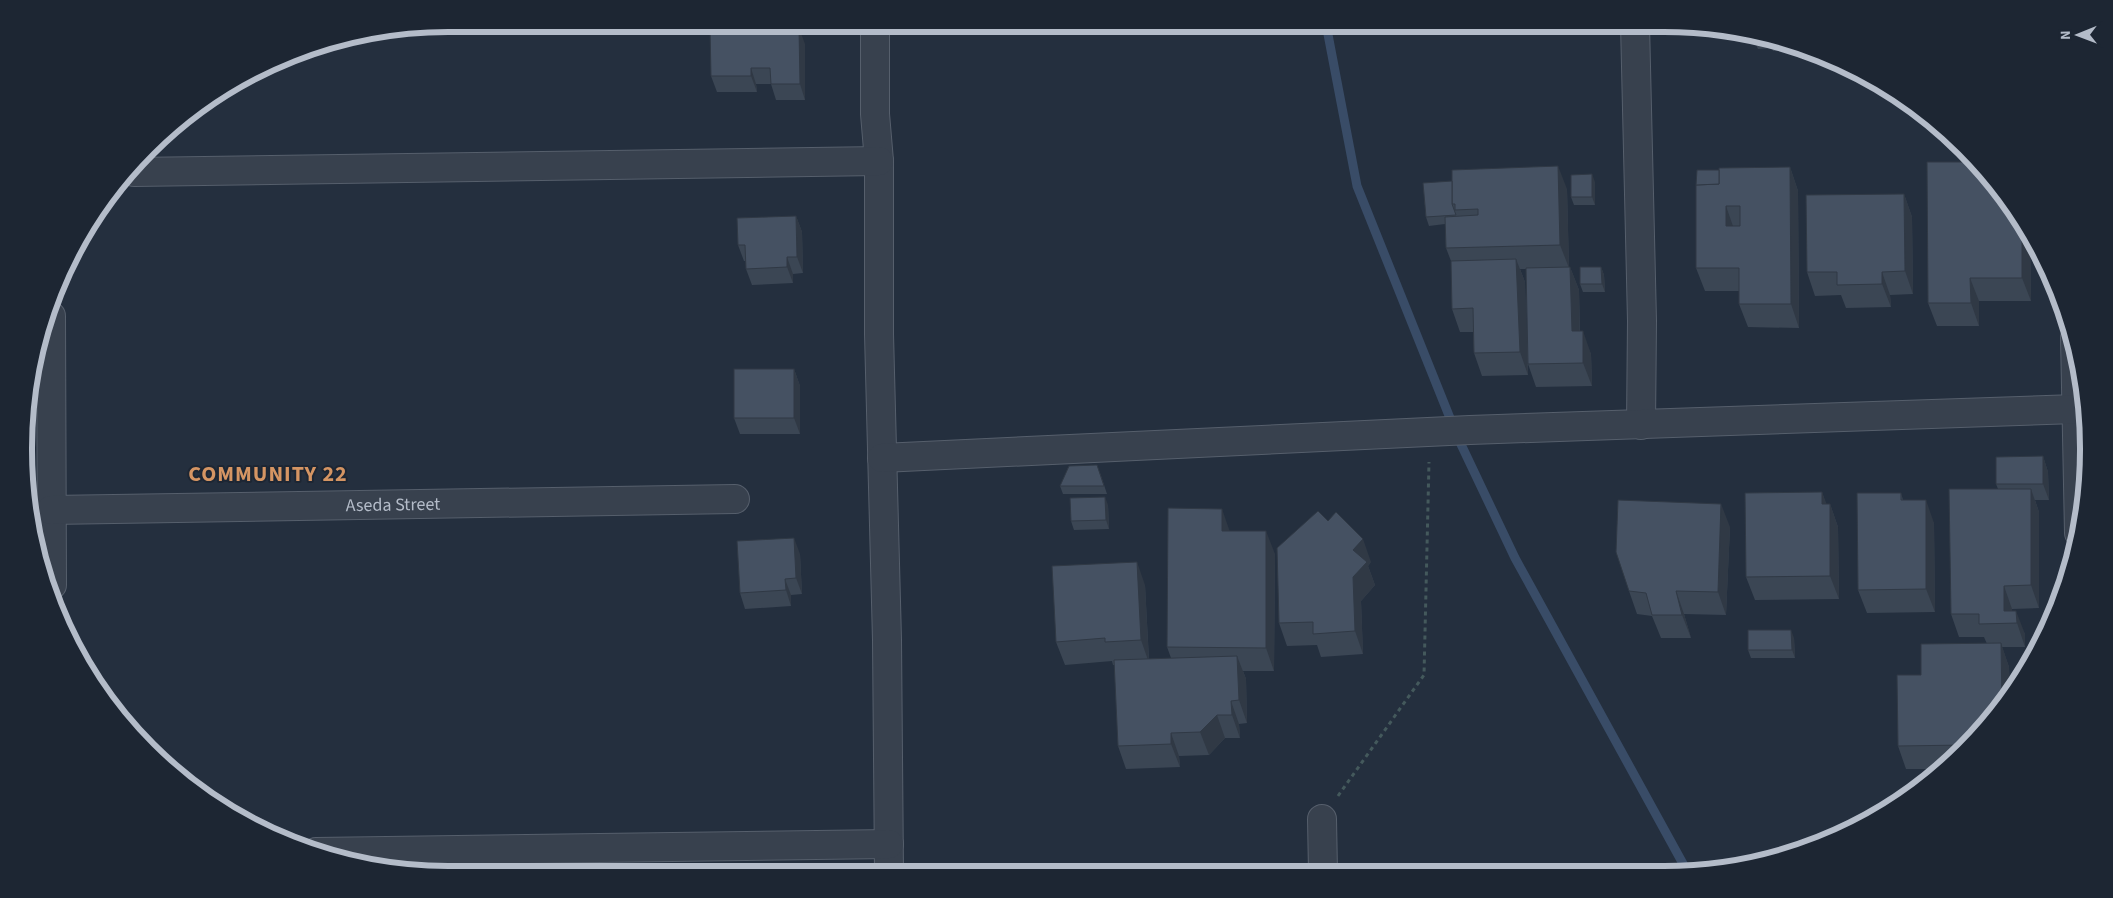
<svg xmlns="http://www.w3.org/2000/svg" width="2113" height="898" font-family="'Source Sans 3',sans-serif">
  <rect width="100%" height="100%" fill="#242f3e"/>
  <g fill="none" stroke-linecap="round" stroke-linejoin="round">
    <path stroke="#394c67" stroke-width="9" d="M1326,24l31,162 101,252 57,120 172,313"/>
    <g stroke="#565f6c" stroke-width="30">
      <g id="minor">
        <path d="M875,24v90l4,47v173l8,306 2,233"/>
        <path d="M1635,24l7,297 -1,104"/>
        <path d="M134,172l745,-11"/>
        <path d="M51,316l1,269"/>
        <path d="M2075,338l4,195"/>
        <path d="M882,458l588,-28 606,-21"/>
        <path id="s1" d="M51,510l684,-11"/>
        <path d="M1322,819l1,53"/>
        <path d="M316,852l573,-8"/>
      </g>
    </g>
    <path stroke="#44595c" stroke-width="3" stroke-dasharray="4 4" stroke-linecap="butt" d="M1338,796l86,-121 5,-213"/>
    <use href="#minor" stroke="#38414e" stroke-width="28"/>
  </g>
  <g fill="#3b4654" fill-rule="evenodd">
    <path d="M711,24h90v2l-89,1z"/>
    <path d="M1751,38l50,8 1,1h-8v4h-21l-1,-3 -14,1 -4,-9h-2z"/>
    <path d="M805,44v56h-29l-5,-16h-15l1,8h-40l-6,-16z"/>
    <path d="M1977,164l5,13 20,13 28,47 1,64h-52v25h-42l-9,-23z"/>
    <path d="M1790,167l8,24 1,137 -51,-1 -9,-23v-13h-34l-9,-23v-83l23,-15z"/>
    <path d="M1595,182v23h-21l-3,-8z"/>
    <path d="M1423,183l144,6 2,78h1l9,23 1,41 11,23 1,32 -56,1 -8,-23v11l-46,1 -8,-23 -1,-21h-13l-8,-23 -1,-48 -5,-13 -1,-24 -16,2 -3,-9zM1520,269h6l1,90 -2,-77z"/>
    <path d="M1904,194l8,23 1,77 -23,1 1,12 -45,1 -5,-13 -26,1 -8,-24z"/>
    <path d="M796,216l6,16 1,41 -10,1v9l-41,2 -6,-16v-8h-2l-6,-16z"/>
    <path d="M1601,267l3,8 1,17h-22l-3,-8z"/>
    <path d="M794,369l6,17v48h-60l-6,-16z"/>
    <path d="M2043,456l5,16 1,28h-14l4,12v96l-27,1v2l13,23v13h-23l7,20 1,27 -66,75h-38l-8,-23 23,-71 66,-31 -3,-7h-25l-8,-23 47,-125 -2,-5z"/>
    <path d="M1100,473l7,21h-44l-3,-8z"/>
    <path d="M1822,492l4,12h4l8,23 1,72 -84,1 -9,-23z"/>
    <path d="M1901,493l2,7 31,23 1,89 -68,1 -9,-23z"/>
    <path d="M1108,505l1,24 -35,1 -3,-9z"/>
    <path d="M1730,527l-4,88 -42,-1 7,24h-30l-9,-22 -15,-2 -8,-23z"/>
    <path d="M1230,531l45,23 -1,117h-31l3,8 1,44 -8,1 1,14h-15l-16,17 -30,1 1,11 -54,2 -8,-23 -3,-81h-2l-1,-4 -47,4 -9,-23 89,-57 4,74 22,-1 -4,-11z"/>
    <path d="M800,554l2,40 -11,1v11l-46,3 -5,-16z"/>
    <path d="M1371,562l-3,4 7,19 -14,16 2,53 -42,3 -4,-12 -30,1 -8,-23z"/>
    <path d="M1794,638l1,20h-44l-3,-8z"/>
  </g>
  <g fill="#303945">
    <path d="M799,28l6,16v56l-5,-16z"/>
    <path d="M751,68l5,16 1,8 -6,-16z"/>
    <path d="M1976,164h1l8,21 -8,-8z"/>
    <path d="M1558,166l9,23 2,79 -9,-23z"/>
    <path d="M1790,167l8,24 1,137 -8,-24z"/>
    <path d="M1592,174l3,8v23l-3,-8z"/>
    <path d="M1904,194l8,23 1,77 -8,-23z"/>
    <path d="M1726,206l8,23 -8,-3z"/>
    <path d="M796,216l6,16 1,41 -6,-16z"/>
    <path d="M2022,223l8,14 1,64 -9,-23z"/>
    <path d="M787,257l6,17v9l-6,-16z"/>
    <path d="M1516,259l9,23 3,93 -8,-23z"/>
    <path d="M1570,267l9,23 1,64 -8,-23z"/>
    <path d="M1601,267l3,8 1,17 -3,-8z"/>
    <path d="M1882,272l8,23 1,12 -9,-23z"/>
    <path d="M1970,278l9,23v25l-8,-23z"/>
    <path d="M1583,331l8,23 1,32 -9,-23z"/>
    <path d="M794,369l6,17v48l-6,-16z"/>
    <path d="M2043,456l5,16 1,28 -6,-16z"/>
    <path d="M2031,489l8,23v96l-8,-23z"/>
    <path d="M1822,492l8,21v-9l8,23 1,72 -9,-23 -8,-72z"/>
    <path d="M1105,497l3,8 1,24 -3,-9z"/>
    <path d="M1926,500l8,23 1,89 -9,-23z"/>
    <path d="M1721,504l9,23 -4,88 -8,-23z"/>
    <path d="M1222,509l8,23 -8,-1z"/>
    <path d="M1266,531l9,23 -1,117 -8,-23z"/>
    <path d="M794,538l6,16 2,40 -6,-16z"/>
    <path d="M1363,539l8,23 -3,4 7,19 -14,16 2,53 -8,-23 -2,-54v-27z"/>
    <path d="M1137,562l8,23 4,78 -8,-23z"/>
    <path d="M785,579l6,16v11l-5,-16z"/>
    <path d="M2004,586l8,23v14l-8,-12z"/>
    <path d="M1676,591l8,23 7,24 -9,-23z"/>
    <path d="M2016,611l9,23v13l-8,-24z"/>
    <path d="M1791,630l3,8 1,20 -3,-8z"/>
    <path d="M2001,643l8,24 1,27 -8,9z"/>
    <path d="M1237,656l9,23 1,44 -8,-23z"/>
    <path d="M1231,701l8,23 1,14 -8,-23z"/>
    <path d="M1217,715l8,23 -16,17 -9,-23z"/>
    <path d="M1171,733l8,23 1,11 -9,-23z"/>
  </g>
  <g fill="#455162" stroke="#303945" fill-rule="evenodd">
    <path d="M710,28h89l1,56h-29l-1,-16h-19v8h-40z"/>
    <path d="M1927,162h48l1,2 1,13h12l13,13 20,33v55h-52l1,25h-43z"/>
    <path d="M1558,166l2,79 -114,3 -1,-31 33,-2v-6l-23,1v-6h-3v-34z"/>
    <path d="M1790,167l1,137h-52v-36h-43v-83l23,-1v-16zM1726,206h14v20h-14z"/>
    <path d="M1697,170h22v14l-23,1z"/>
    <path d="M1592,174v23h-21v-22z"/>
    <path d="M1452,181v23l4,11 -30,2 -3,-34z"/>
    <path d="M1904,194l1,77 -23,1v12l-45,1v-13h-30l-1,-77z"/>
    <path d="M796,216l1,41h-10v10l-41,2 -1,-24h-7l-1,-27z"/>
    <path d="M1516,259l4,93 -46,1 -1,-45 -21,1 -1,-48z"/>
    <path d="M1570,267l2,64h11v32l-55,1 -2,-96z"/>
    <path d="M1580,267h21l1,17h-22z"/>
    <rect x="734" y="369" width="60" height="49"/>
    <path d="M2043,456v28h-47v-27z"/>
    <path d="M1097,465l7,21h-44l9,-20z"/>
    <path d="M1949,489h82v96l-27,1v25h12l1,12 -38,1v-10h-28z"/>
    <path d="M1822,492v12h8v72l-84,1 -1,-84z"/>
    <path d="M1857,493h44v7h25v89l-68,1z"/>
    <path d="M1105,497l1,23 -35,1 -1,-23z"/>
    <path d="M1618,500l103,4 -3,88 -42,-1 6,24h-30l-6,-22 -17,-2 -13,-39z"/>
    <path d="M1168,508l54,1v22h44v117l-99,-1z"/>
    <path d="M1318,511l10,10 8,-9 27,27 -10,11 14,12 -14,15 2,54 -42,3v-12l-34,1 -2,-75z"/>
    <path d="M794,538l2,40 -11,1 1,11 -46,3 -3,-52z"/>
    <path d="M1137,562l4,78 -36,2v-4l-49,4 -4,-76z"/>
    <path d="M1748,630h43l1,20h-44z"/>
    <path d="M2001,643l1,60 -37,42 -67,1 -1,-71h24v-31z"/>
    <path d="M1237,656l2,44 -8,1 1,14h-15l-17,17 -29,1v11l-53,2 -4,-86z"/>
  </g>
  <g text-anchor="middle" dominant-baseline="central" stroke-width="4" stroke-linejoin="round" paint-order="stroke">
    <g font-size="18" fill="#b4bcc9" stroke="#1d2633">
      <text stroke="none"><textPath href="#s1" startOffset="342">Aseda Street</textPath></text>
    </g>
    <g font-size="22" font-weight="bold" letter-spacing="1" fill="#d59563" stroke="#1d2633">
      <text x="268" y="474">COMMUNITY 22</text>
    </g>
  </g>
  <path d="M0 0H2113V898H0ZM448 32H1664A416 416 0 0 1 2080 448V450A416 416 0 0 1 1664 866H448A416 416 0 0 1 32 450V448A416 416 0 0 1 448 32Z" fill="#1d2633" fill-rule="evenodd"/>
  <path fill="none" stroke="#b4bcc9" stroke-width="6" d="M448 32H1664A416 416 0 0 1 2080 448V450A416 416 0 0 1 1664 866H448A416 416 0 0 1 32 450V448A416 416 0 0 1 448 32Z"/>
  <g transform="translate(2078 35) rotate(269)" stroke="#1d2633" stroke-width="4" paint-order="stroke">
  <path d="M0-4L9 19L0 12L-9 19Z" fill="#b4bcc9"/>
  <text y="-8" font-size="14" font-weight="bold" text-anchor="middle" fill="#b4bcc9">N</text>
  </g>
</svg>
